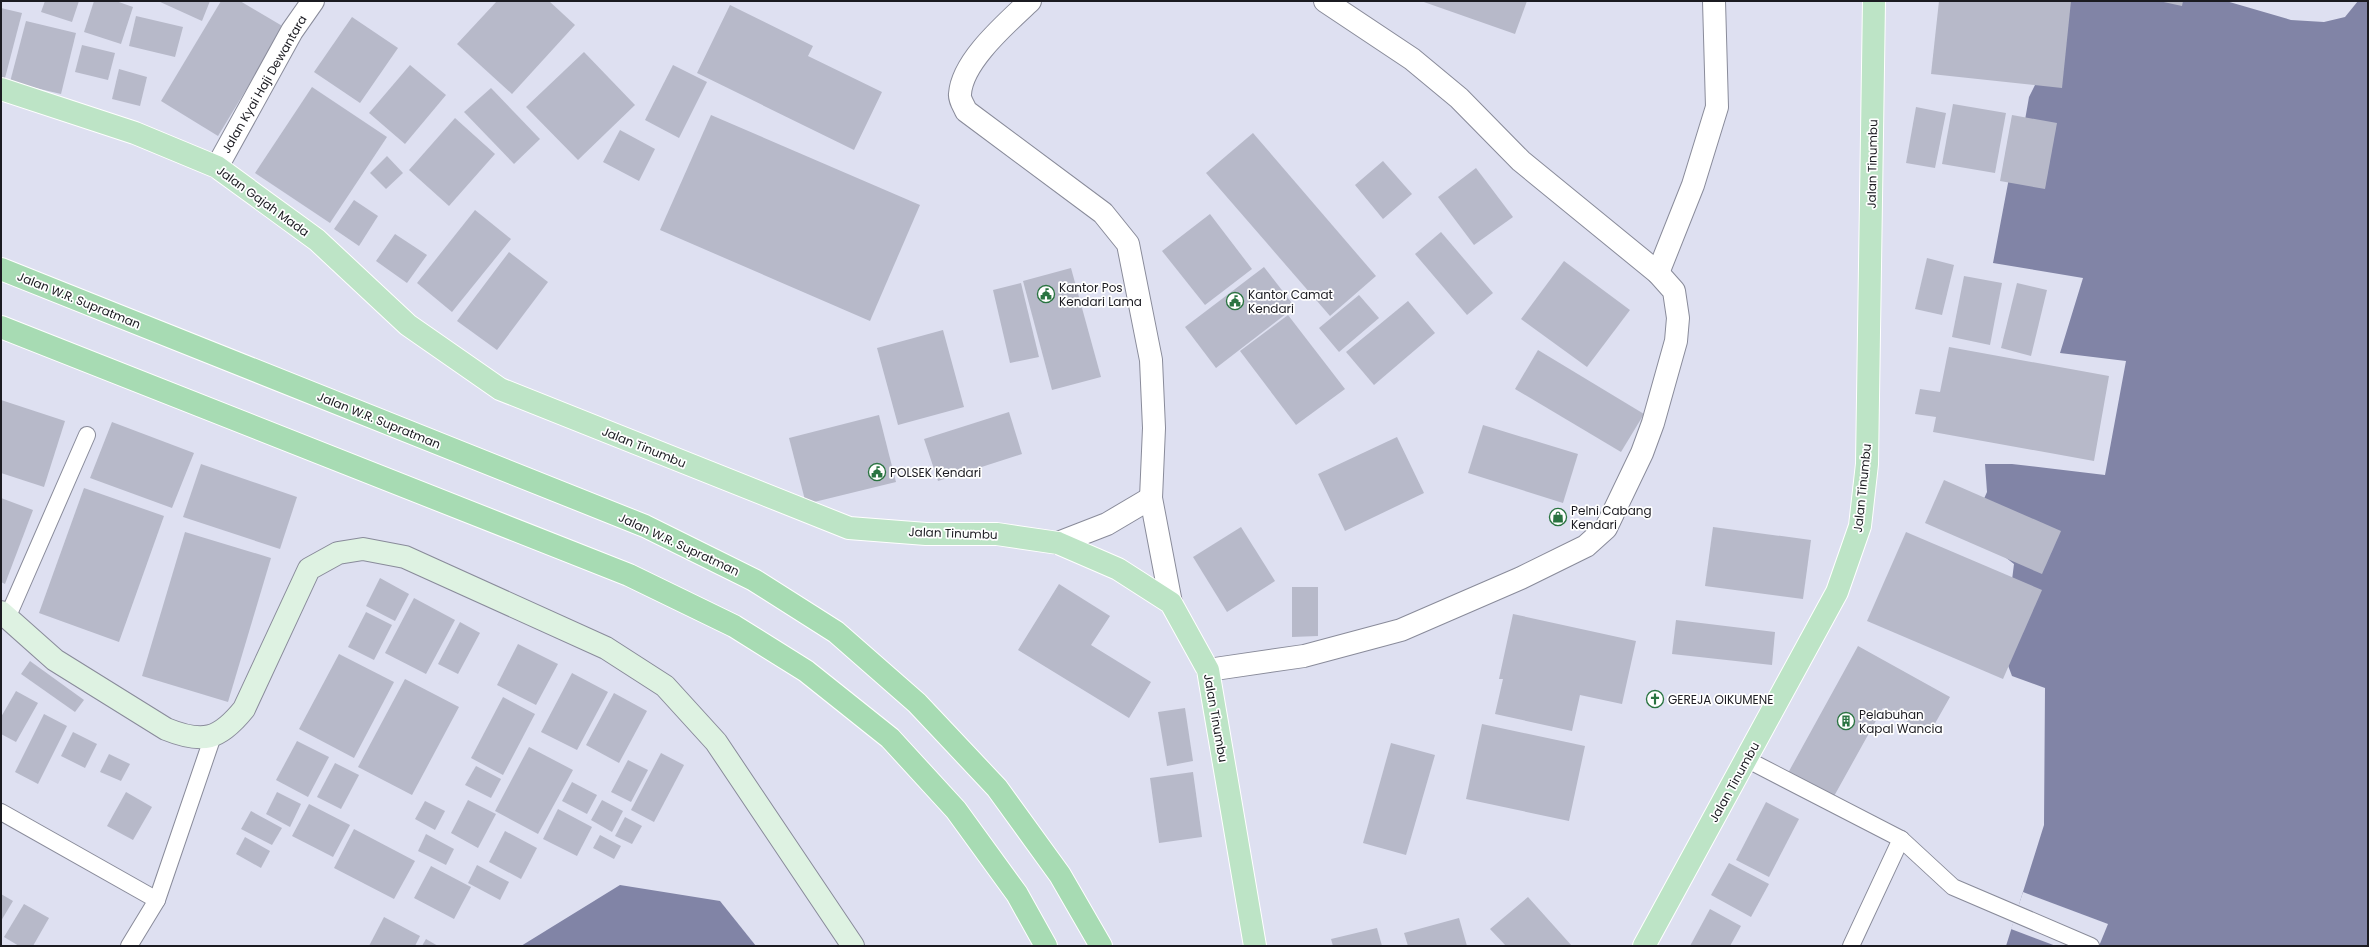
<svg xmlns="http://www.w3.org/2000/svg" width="2369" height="947" font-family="Poppins,sans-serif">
  <rect width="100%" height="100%" fill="#dee0f1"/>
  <g fill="#8184a6">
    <path d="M2062,1h164l65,19 33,2 21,-5 13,-16h10v945h-362l38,-121 1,-137 -33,-12 -9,-24 11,-88 -27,-21 -4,-42 4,-9 -2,-28h27l93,11 21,-114 -66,-8 23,-75 -90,-15 22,-117 10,-26 4,-23 11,-22z"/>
    <path d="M620,885l100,16 36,45h-235z"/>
  </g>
  <path fill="#dee0f1" d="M2023,892l85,32 -9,22h-43l-45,-17z"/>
  <g fill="#b7b9c9">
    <path d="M45,1h34l-7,21 -31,-10z"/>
    <path d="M94,1h22l17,6 -12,37 -37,-12z"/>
    <path d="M158,1h52l-8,20z"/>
    <path d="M221,1h19l44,26 -66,109 -57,-35z"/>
    <path d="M497,1h52l26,24 -63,69 -55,-50z"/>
    <path d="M1421,1h106l-12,33z"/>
    <path d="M1939,1h132l-9,87 -131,-14z"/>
    <path d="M2159,1h24l-1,5z"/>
    <path d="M730,5l83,41 -5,10 74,36 -28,58 -157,-77z"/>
    <path d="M1,8l21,5 -17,65 -4,-1z"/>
    <path d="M136,16l47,11 -8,30 -46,-11z"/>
    <path d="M352,17l46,31 -38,55 -46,-31z"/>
    <path d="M26,21l50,12 -15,61 -51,-12z"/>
    <path d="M82,45l33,8 -7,27 -33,-8z"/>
    <path d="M584,52l51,53 -57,55 -52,-53z"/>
    <path d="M410,65l36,30 -41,49 -36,-31z"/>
    <path d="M673,65l34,17 -28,56 -34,-18z"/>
    <path d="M119,69l28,8 -7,29 -28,-7z"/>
    <path d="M312,87l75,50 -57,86 -75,-50z"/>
    <path d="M491,88l49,51 -26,25 -50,-52z"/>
    <path d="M1953,104l53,9 -11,60 -53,-9z"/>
    <path d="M1916,107l30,6 -11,55 -29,-5z"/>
    <path d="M711,115l209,90 -50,116 -210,-91z"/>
    <path d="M2012,115l45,8 -12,66 -45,-8z"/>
    <path d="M455,118l40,36 -46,52 -40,-36z"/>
    <path d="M620,130l35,19 -16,32 -36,-19z"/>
    <path d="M1253,133l123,143 -46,40 -124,-143z"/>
    <path d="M387,156l16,17 -17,16 -16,-16z"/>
    <path d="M1383,161l29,33 -29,25 -28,-34z"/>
    <path d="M1476,168l37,49 -39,28 -36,-48z"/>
    <path d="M354,200l24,16 -19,30 -25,-17z"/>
    <path d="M475,210l36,29 -59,73 -35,-29z"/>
    <path d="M1210,214l42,55 -47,36 -43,-54z"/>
    <path d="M1441,232l52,61 -26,22 -52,-61z"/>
    <path d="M395,234l32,21 -20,28 -31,-22z"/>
    <path d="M509,252l39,30 -51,68 -40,-29z"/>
    <path d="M1927,258l27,7 -12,50 -27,-6z"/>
    <path d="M1564,261l66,49 -43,57 -66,-48z"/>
    <path d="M1264,267l31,40 -79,61 -31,-41z"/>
    <path d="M1071,268l30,109 -49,13 -29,-109z"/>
    <path d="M1964,276l38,7 -12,62 -38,-8z"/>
    <path d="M1021,283l18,74 -29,6 -17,-73z"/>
    <path d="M2017,283l30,7 -16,66 -30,-8z"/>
    <path d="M1359,295l20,23 -40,34 -20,-24z"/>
    <path d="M1408,301l27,32 -61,52 -28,-33z"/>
    <path d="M1288,315l57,74 -49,36 -56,-74z"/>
    <path d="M943,330l21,77 -66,18 -21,-77z"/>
    <path d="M1949,347l160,29 -15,85 -161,-29 3,-15 -21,-3 5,-25 20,3z"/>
    <path d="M1538,350l106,64 -23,38 -106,-63z"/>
    <path d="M1,400l64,21 -21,66 -43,-14z"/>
    <path d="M1009,412l13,42 -84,27 -14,-42z"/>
    <path d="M879,415l17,67 -90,22 -17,-66z"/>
    <path d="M112,422l82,31 -22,55 -82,-30z"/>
    <path d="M1483,425l95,29 -15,49 -95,-30z"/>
    <path d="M1397,437l27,56 -79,38 -27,-57z"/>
    <path d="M201,464l96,33 -17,52 -97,-32z"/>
    <path d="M1944,480l117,51 -19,43 -117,-51z"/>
    <path d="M84,488l80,28 -45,126 -80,-29z"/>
    <path d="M1,498l32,12 -28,74 -4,-2z"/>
    <path d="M1241,527l34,54 -48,31 -34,-55z"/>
    <path d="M1713,527l98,13 -8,59 -98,-13z"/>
    <path d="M185,532l86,26 -43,144 -86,-26z"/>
    <path d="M1906,532l136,58 -39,89 -136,-58z"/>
    <path d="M380,578l29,16 -14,27 -29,-15z"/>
    <path d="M1059,584l51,32 -19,29 60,37 -22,36 -111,-68z"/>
    <path d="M1292,587h26v49l-26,1z"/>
    <path d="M414,598l41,22 -29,54 -41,-21z"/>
    <path d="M366,612l26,13 -18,35 -26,-13z"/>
    <path d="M1513,614l123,27 -14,63 -42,-9 -8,36 -77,-17 8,-35h-4z"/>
    <path d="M1676,620l99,12 -3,33 -100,-11z"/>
    <path d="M460,622l20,11 -22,41 -20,-10z"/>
    <path d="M518,644l40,20 -22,41 -39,-20z"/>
    <path d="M1858,646l92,51 -21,37 -46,-26 -50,90 -45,-25z"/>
    <path d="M339,654l55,28 -40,76 -55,-29z"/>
    <path d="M30,661l54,39 -9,12 -54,-38z"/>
    <path d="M572,673l36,19 -31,58 -36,-18z"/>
    <path d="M405,679l54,28 -47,88 -54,-28z"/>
    <path d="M16,691l22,12 -22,39 -15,-8v-17z"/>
    <path d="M614,693l33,18 -28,52 -33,-18z"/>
    <path d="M503,697l32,17 -32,61 -32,-17z"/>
    <path d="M1185,708l8,53 -26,5 -9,-54z"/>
    <path d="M44,714l23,12 -29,58 -23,-12z"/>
    <path d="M1482,724l103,22 -16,75 -103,-22z"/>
    <path d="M73,732l24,12 -12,24 -24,-12z"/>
    <path d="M297,741l32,16 -21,40 -32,-17z"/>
    <path d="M1391,743l44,12 -29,100 -43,-12z"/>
    <path d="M529,747l44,23 -35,64 -43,-23z"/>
    <path d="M661,753l23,12 -30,57 -23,-12z"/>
    <path d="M109,754l21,10 -9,17 -21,-9z"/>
    <path d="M628,760l20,10 -17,32 -20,-10z"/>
    <path d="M335,763l24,12 -18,34 -24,-12z"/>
    <path d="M476,766l25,13 -10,19 -26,-13z"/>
    <path d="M1193,772l9,65 -43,6 -9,-65z"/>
    <path d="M572,782l25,13 -10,19 -25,-13z"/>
    <path d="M126,792l26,15 -19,33 -26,-14z"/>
    <path d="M277,792l24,12 -11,23 -24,-13z"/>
    <path d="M468,800l28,14 -18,34 -27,-15z"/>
    <path d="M602,800l21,11 -11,21 -21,-12z"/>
    <path d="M425,801l20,10 -10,19 -20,-11z"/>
    <path d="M1766,802l33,17 -30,58 -33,-17z"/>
    <path d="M309,804l41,21 -17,32 -41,-21z"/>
    <path d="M558,809l34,18 -15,29 -34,-17z"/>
    <path d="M251,811l31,17 -10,17 -31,-16z"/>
    <path d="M625,817l17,9 -10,18 -17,-8z"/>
    <path d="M354,829l61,32 -21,38 -60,-31z"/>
    <path d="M505,831l32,17 -16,31 -32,-17z"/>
    <path d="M426,834l28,15 -8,16 -28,-14z"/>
    <path d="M600,835l21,11 -7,13 -21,-11z"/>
    <path d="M245,837l25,14 -9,17 -25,-14z"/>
    <path d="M1729,863l40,21 -18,33 -40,-22z"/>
    <path d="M477,865l32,17 -9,18 -32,-17z"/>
    <path d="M431,866l40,21 -17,32 -40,-21z"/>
    <path d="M1,894l12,7 -12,20z"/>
    <path d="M1528,897l44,49h-66l-16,-17z"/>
    <path d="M24,904l25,14 -16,28h-14l-15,-9z"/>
    <path d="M1710,909l31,17 -11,20h-40z"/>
    <path d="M384,917l36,19 -5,10h-46z"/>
    <path d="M1459,918l8,28h-59l-4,-13z"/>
    <path d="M1377,928l5,18h-49l-2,-7z"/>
    <path d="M426,939l12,7h-16z"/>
  </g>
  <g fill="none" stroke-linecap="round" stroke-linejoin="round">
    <g stroke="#898b9a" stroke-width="18">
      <g id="service">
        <path d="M8,616l79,-181"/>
        <path d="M1746,759l155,80 52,48 138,59"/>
        <path d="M1,812l156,88"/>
        <path d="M129,946l28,-46 56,-164"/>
        <path d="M1851,946l50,-107"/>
      </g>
    </g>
    <g stroke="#898b9a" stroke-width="24">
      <g id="minor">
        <path d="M1030,1c-23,22 -68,60 -70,93 -1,5 4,12 6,17l137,102 25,31 23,116 3,68 -3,70 20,105"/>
        <path d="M217,167l75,-136 21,-30"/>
        <path d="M1658,273l35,-88 24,-78 -3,-106"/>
        <path d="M1058,543l49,-19 44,-26"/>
        <path d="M1208,670l96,-14 97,-26 120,-52 65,-32 20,-18 36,-75 11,-30 23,-82 2,-23 -4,-27 -16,-18 -137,-112 -62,-63 -47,-39 -87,-58"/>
      </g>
    </g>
    <g stroke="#898b9a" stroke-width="24">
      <path id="secondary" d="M1,612l54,48 111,69c37,15 53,11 78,-20l65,-140 29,-16 25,-4 42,8 201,91 59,38 51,56 137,204"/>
    </g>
    <g stroke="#fff" stroke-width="24">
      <g id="primary">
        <path d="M1,89l134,44 82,34 100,73 91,85 92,64 349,139 77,6h71l61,9 60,26 53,34 37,67 47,276"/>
        <path d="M1644,946l193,-354 23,-66 7,-62 7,-463"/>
      </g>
    </g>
    <g stroke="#fff" stroke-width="24">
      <g id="trunk">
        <path d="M1,269l644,257 109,54 82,52 81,71 80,85 63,87 41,71"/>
        <path d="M1,327l628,248 105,51 72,45 84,67 66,72 61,84 29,52"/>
      </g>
    </g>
    <use href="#service" stroke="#fff" stroke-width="16"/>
    <use href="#minor" stroke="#fff" stroke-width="22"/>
    <use href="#secondary" stroke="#def2e2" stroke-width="22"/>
    <use href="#primary" stroke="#bde4c6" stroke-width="22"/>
    <use href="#trunk" stroke="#a7dbb3" stroke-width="22"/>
  </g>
  <defs>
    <g id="civic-ring" transform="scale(0.9)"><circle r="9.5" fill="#fff" stroke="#2a7441" stroke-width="1.5"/><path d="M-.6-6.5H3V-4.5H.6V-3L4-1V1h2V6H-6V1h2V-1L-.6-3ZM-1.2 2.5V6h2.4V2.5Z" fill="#2a7441"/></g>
    <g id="shop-ring" transform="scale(0.9)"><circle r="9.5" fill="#fff" stroke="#2a7441" stroke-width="1.5"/><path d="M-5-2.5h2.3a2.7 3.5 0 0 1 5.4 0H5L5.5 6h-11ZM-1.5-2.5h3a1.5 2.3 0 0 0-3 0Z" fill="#2a7441"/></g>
    <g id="church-ring" transform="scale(0.9)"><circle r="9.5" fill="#fff" stroke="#2a7441" stroke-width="1.5"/><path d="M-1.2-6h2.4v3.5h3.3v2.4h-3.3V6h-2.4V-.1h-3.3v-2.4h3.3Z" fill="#2a7441"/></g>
    <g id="building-ring" transform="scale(0.9)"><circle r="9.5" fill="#fff" stroke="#2a7441" stroke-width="1.5"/><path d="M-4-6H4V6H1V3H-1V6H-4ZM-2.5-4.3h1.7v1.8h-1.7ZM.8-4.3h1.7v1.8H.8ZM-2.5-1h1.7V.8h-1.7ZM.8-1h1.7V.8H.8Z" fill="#2a7441"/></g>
  </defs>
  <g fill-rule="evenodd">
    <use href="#civic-ring" x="1046" y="294"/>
    <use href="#civic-ring" x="1235" y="301"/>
    <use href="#civic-ring" x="877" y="472"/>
    <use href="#shop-ring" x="1558" y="517"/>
    <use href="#church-ring" x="1655" y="699"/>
    <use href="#building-ring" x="1846" y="721"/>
  </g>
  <g text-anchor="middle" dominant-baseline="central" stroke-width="3.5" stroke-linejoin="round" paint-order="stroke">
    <g font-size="12" fill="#1b1b21" stroke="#fff">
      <text transform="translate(264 84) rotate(-60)">Jalan Kyai Haji Dewantara</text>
      <text transform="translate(1872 164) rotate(-89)">Jalan Tinumbu</text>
      <text transform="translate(263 201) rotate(36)">Jalan Gajah Mada</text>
      <text transform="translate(79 300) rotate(22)">Jalan W.R. Supratman</text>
      <text transform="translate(379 420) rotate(22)">Jalan W.R. Supratman</text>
      <text transform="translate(644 447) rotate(22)">Jalan Tinumbu</text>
      <text transform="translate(1862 488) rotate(-84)">Jalan Tinumbu</text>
      <text transform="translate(953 533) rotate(2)">Jalan Tinumbu</text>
      <text transform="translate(679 544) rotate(25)">Jalan W.R. Supratman</text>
      <text transform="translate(1216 718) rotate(80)">Jalan Tinumbu</text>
      <text transform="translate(1734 782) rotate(-61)">Jalan Tinumbu</text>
    </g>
    <g font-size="12" fill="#1b1b21" stroke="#fff" text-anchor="start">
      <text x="1059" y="287">Kantor Pos<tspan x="1059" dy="14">Kendari Lama</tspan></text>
      <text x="1248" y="294">Kantor Camat<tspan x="1248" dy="14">Kendari</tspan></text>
      <text x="890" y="472">POLSEK Kendari</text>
      <text x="1571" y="510">Pelni Cabang<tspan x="1571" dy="14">Kendari</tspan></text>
      <text x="1668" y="699">GEREJA OIKUMENE</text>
      <text x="1859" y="714">Pelabuhan<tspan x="1859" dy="14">Kapal Wancia</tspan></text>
    </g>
  </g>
  <rect width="2369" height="947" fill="none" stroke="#1b1b21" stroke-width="4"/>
</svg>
